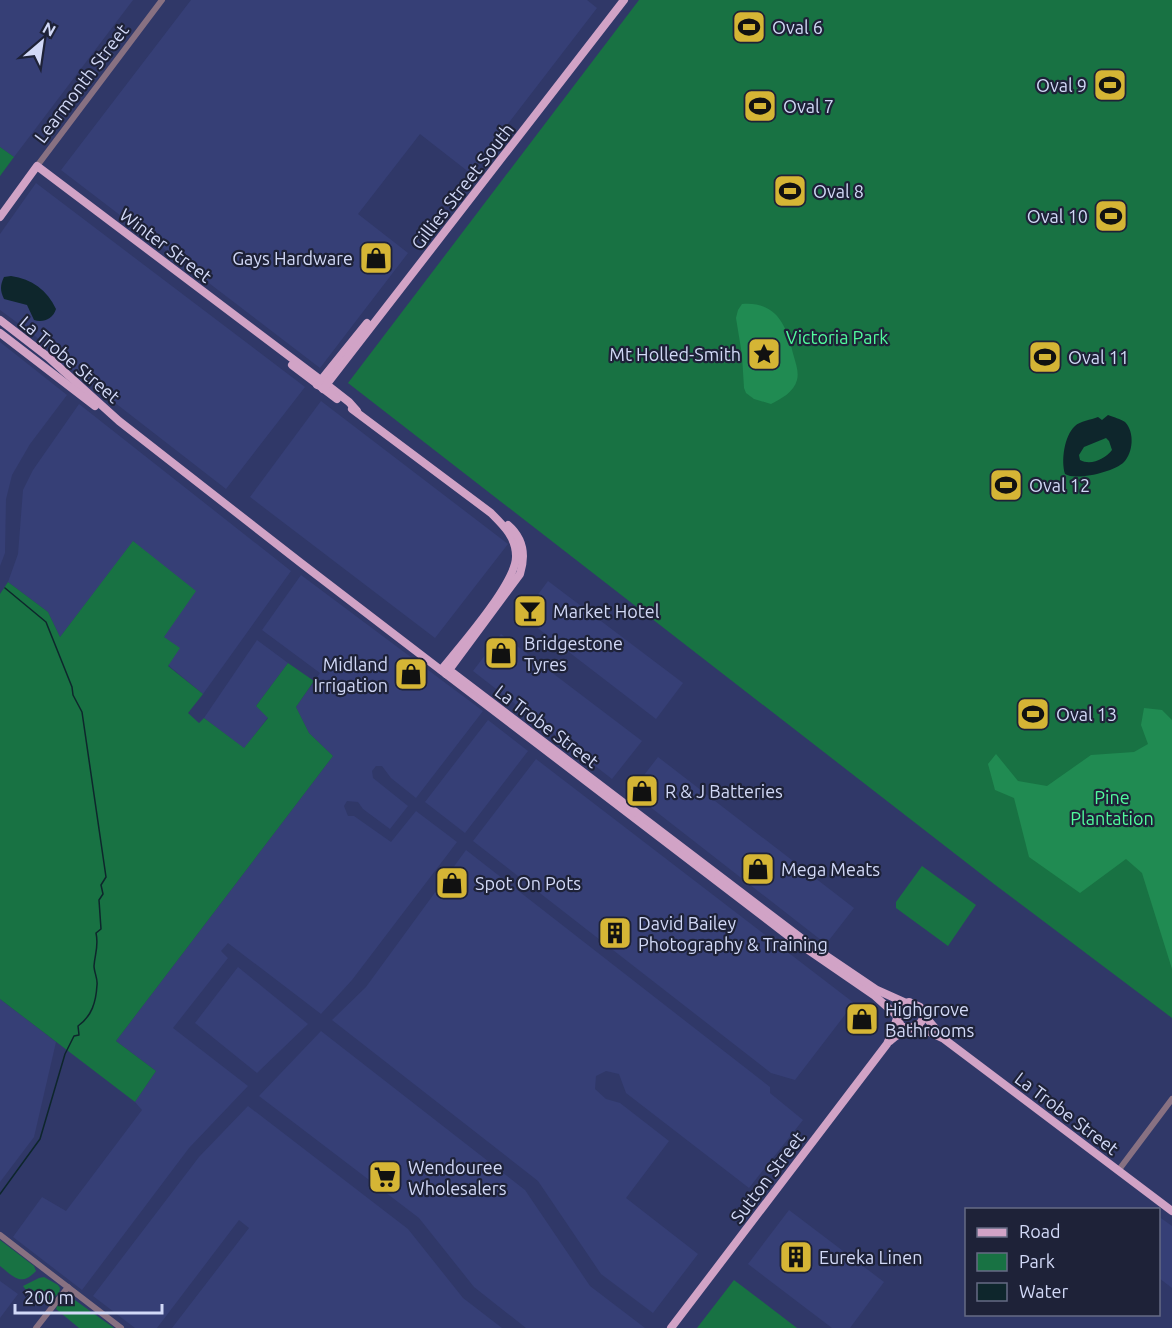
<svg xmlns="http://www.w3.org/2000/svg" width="1172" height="1328" font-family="Ubuntu,sans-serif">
  <rect width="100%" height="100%" fill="#303868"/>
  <g fill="#363f76">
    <path d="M0,0h133l-119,157 -14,-10z"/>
    <path d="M191,0h396l10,8 -127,165 -50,-39 -62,80 50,39 -88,115 -259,-198z"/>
    <path d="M36,183l269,204 -79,102 -161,-125 -31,-29 -34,-25v-76z"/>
    <path d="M0,342l67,53 -37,49 -18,31 -6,24 -1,54 -5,13z"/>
    <path d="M321,401l187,143 -73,94 -185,-141z"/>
    <path d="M79,404l212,167 -88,123 -35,-29 -4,-28 -30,-96 -74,96 -12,-25 -40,-30 10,-28 5,-64 10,-20z"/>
    <path d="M301,575l182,136 -67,87 -25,-20 -9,-12h-6l-4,5 1,7 35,28 -18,23 -27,-20 -5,-7 -11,-1 -3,5 4,10h6l37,26 25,-31 41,31 -105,138 -31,34 -93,-71 -7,8 7,7 -55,70 75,58 -59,62 -107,142 -69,-53 29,-40 24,14 76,-101 -7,-8 21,-31 -40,-30 217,-285 -24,-23 -13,-26 24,-34 -58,-43z"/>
    <path d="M548,581l135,102 -27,36 -134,-103z"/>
    <path d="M501,634l141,107 -30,38 -139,-108z"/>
    <path d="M257,640l31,23 -32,43 12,11 -24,32 -40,-31z"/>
    <path d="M488,720l40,31 -63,82 -40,-31z"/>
    <path d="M658,757l196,151 -28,36 -195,-152z"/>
    <path d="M536,759l318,244 -59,77 -24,-7 -298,-232z"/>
    <path d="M466,850l304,237v6l33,27 -54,68 -123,-95 -7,-19 -13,-3 -10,5 -1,13 11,10 14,4 49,38 -43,57 72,56 -45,59 -52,-39 -63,-93 -206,-161 34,-33z"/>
    <path d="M238,967l70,57 -51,49 -62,-50z"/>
    <path d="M0,999l56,43 -22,95 -34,45z"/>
    <path d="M321,1031l204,159 65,96 55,42h-119l-52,-41 -55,-69 -160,-122z"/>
    <path d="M248,1106l160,123 55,69 39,30h-330l77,-100 -10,-8 -82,108h-22l-42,-32 106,-139z"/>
    <path d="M789,1210l95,72 -34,46h-18l-84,-64z"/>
    <path d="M1158,1216l14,10v62l-13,-10z"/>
    <path d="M0,1281l18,13 -18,24z"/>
  </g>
  <g fill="#187243">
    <path d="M639,0h533v1018l-178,-134 -646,-501z"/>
    <path d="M0,147l14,10 -14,19z"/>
    <path d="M133,541l63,50 -32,46 16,11 -12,18 35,28 -15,19 11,10 5,-5 40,30 24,-30 -12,-12 32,-43 26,18 -18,26 13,26 24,23 -217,285 40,30 -21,31 -135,-103v-405l8,-12 40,30 12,25z"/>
    <path d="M922,866l54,39 -28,41 -52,-38v-6z"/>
    <path d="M0,1240l34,26 2,5c-15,16 -22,6 -36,-5z"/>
    <path d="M44,1277l14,8 2,3 -1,5 -12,11c-8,-2 -10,-14 -18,-16l-3,2 -3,-4 16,-8z"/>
    <path d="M734,1280l63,48h-100z"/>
    <path d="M67,1296l5,2 42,30h-35l-23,-19 1,-3z"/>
  </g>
  <g fill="#208b52">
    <path d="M742,304c36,-3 45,23 52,53 2,7 5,15 3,23 -3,12 -16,19 -26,24l-17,-5 -8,-6 -2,-5 -2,-33 -6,-37 2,-8z"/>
    <path d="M1144,708l18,2 10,10v249l-30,-96 -16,-14 -46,34 -51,-36 -15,-59 -19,-8 -7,-26 8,-10 22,27 29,5 44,-31 43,-3 14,-8 -7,-19z"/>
  </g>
  <g fill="#0e262c" fill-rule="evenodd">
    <path d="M11,276c21,3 36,14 45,33 -3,10 -13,14 -22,11l-7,-15 -23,-6c-4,-8 -4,-14 0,-22z"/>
    <path d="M1108,415c5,2 13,4 17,7 10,10 8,31 -1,40 -10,10 -48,19 -59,12 -4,-13 -1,-38 10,-48 5,-5 16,-6 23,-9l4,3zM1106,438l3,3 3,9c-7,9 -21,16 -32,10l-1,-5 5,-8z"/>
  </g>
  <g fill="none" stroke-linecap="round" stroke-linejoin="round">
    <path stroke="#0e262c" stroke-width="1.5" d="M0,1194l40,-55 25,-85 9,-18 5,-1 -1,-9c14,-10 18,-24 19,-41 1,-6 -3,-13 -3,-19 1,-13 5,-20 2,-33l5,-4 -2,-29 4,-6 -2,-9 5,-8 -24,-165 -9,-17 -1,-8 -26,-65 -41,-34"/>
    <g stroke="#887182" stroke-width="6">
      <path d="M37,166l125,-166"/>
      <path d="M1118,1171l54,-72"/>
      <path d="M0,1235l121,93"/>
      <path d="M36,1328l32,-41"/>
    </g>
    <g stroke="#d1a3c6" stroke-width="8">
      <path d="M0,217l37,-51 289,218 23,18 8,9"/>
      <path d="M0,320l48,37 71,64 182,142 494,378 80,55 21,19"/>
      <path d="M0,333l95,73"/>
      <path d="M292,365l45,34"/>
      <path d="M317,385l50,-62"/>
      <path d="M323,389l301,-389"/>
      <path d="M352,409l139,104c12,12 25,24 25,43 1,26 -57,92 -75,114"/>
      <path d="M453,673l356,271 68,46 29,13"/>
      <path d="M446,674l74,-100c6,-19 3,-36 -12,-49"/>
      <path d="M923,1014l18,21"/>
      <path d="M915,1028l12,3 17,8 228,172"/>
      <path d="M890,1041c4,-3 8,-7 13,-10 11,-6 26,-5 17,-24l-11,-5 -9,4 -4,9 5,11 9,3"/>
      <path d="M671,1328l216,-284 6,-13 4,-13"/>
    </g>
  </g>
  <defs>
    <g id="stadium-square" transform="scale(1.725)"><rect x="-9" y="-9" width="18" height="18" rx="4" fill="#d5b535" stroke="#1e2238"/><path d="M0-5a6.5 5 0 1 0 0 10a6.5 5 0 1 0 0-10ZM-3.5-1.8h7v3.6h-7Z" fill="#111"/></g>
    <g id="shop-square" transform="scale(1.725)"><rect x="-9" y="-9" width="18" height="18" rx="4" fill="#d5b535" stroke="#1e2238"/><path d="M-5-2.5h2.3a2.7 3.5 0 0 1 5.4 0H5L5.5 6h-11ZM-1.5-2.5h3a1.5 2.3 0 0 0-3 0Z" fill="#111"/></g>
    <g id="sight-square" transform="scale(1.725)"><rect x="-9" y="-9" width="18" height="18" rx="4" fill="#d5b535" stroke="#1e2238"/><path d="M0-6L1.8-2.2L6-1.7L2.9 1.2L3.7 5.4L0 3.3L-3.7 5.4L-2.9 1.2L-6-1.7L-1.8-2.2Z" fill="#111"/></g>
    <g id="bar-square" transform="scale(1.725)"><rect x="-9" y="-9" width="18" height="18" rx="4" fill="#d5b535" stroke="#1e2238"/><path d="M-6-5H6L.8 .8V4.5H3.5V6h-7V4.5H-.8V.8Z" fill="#111"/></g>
    <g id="building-square" transform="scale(1.725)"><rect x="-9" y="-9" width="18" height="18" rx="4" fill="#d5b535" stroke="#1e2238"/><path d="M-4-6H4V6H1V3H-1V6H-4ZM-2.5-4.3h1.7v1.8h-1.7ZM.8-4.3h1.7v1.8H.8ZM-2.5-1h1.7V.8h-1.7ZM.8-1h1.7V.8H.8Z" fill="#111"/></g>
    <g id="supermarket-square" transform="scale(1.725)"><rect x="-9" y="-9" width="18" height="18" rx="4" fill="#d5b535" stroke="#1e2238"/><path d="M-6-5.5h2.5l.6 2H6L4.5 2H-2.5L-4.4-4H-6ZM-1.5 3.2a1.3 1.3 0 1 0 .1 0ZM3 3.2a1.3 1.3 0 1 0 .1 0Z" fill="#111"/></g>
  </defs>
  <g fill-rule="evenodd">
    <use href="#stadium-square" x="749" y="27"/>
    <use href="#stadium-square" x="1110" y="85"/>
    <use href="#stadium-square" x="760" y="106"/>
    <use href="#stadium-square" x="790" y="191"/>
    <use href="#stadium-square" x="1111" y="216"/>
    <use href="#shop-square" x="376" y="258"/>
    <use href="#sight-square" x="764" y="354"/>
    <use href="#stadium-square" x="1045" y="357"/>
    <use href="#stadium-square" x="1006" y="485"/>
    <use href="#bar-square" x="530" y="611"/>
    <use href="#shop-square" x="501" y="653"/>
    <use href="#shop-square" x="411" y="674"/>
    <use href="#stadium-square" x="1033" y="714"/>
    <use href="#shop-square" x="642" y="791"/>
    <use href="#shop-square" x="758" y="869"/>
    <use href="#shop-square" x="452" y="883"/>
    <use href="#building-square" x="615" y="933"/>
    <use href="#shop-square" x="862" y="1019"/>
    <use href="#supermarket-square" x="385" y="1177"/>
    <use href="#building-square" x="796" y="1257"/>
  </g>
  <g text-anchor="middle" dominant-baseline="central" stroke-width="4.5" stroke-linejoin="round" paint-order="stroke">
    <g font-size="18" fill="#d2d9f7" stroke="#1e2238" text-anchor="start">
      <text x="772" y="27">Oval 6</text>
      <text x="1087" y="85" text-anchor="end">Oval 9</text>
      <text x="783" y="106">Oval 7</text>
      <text x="813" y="191">Oval 8</text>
      <text x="1088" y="216" text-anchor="end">Oval 10</text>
      <text x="353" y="258" text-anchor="end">Gays Hardware</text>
      <text x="741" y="354" text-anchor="end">Mt Holled-Smith</text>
      <text x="1068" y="357">Oval 11</text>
      <text x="1029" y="485">Oval 12</text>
      <text x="553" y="611">Market Hotel</text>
      <text x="524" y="643">Bridgestone<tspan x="524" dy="21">Tyres</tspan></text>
      <text x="388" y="664" text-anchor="end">Midland<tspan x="388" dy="21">Irrigation</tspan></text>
      <text x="1056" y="714">Oval 13</text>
      <text x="665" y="791">R &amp; J Batteries</text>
      <text x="781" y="869">Mega Meats</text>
      <text x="475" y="883">Spot On Pots</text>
      <text x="638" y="923">David Bailey<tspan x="638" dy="21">Photography &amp; Training</tspan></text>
      <text x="885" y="1009">Highgrove<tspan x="885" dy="21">Bathrooms</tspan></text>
      <text x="408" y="1167">Wendouree<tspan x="408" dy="21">Wholesalers</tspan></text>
      <text x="819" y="1257">Eureka Linen</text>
    </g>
    <g font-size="18" fill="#d2d9f7" stroke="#1e2238">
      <text transform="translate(81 83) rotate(-53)">Learmonth Street</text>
      <text transform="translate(462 186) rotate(-52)">Gillies Street South</text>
      <text transform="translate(166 245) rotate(37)">Winter Street</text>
      <text transform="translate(70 359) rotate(40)">La Trobe Street</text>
      <text transform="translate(547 726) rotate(37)">La Trobe Street</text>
      <text transform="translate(1067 1113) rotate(37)">La Trobe Street</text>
      <text transform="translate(767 1177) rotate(-53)">Sutton Street</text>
    </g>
    <g font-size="18" fill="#51fb9d" stroke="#1e2238">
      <text x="837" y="337">Victoria Park</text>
      <text x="1112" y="797">Pine<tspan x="1112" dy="21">Plantation</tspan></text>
    </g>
  </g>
  <rect x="965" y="1208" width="195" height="108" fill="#1e2238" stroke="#666b84" stroke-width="1.5"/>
  <rect x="977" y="1228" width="30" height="9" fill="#d1a3c6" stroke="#666b84" stroke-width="1.5"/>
  <text x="1019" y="1238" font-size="18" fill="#d2d9f7">Road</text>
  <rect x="977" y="1253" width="30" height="18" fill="#187243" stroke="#666b84" stroke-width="1.5"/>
  <text x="1019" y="1268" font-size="18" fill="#d2d9f7">Park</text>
  <rect x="977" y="1283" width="30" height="18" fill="#0e262c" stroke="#666b84" stroke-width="1.5"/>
  <text x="1019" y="1298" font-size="18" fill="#d2d9f7">Water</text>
  <g transform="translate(42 42) rotate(29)" stroke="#1e2238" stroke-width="4.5" paint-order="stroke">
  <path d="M0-4.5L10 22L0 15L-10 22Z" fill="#d2d9f7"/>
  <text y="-9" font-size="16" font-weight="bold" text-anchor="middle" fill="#d2d9f7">N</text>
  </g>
  <path d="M15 1304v9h147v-9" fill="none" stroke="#d2d9f7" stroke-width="3"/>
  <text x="24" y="1304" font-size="18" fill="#d2d9f7" stroke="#1e2238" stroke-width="4.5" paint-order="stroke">200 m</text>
</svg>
